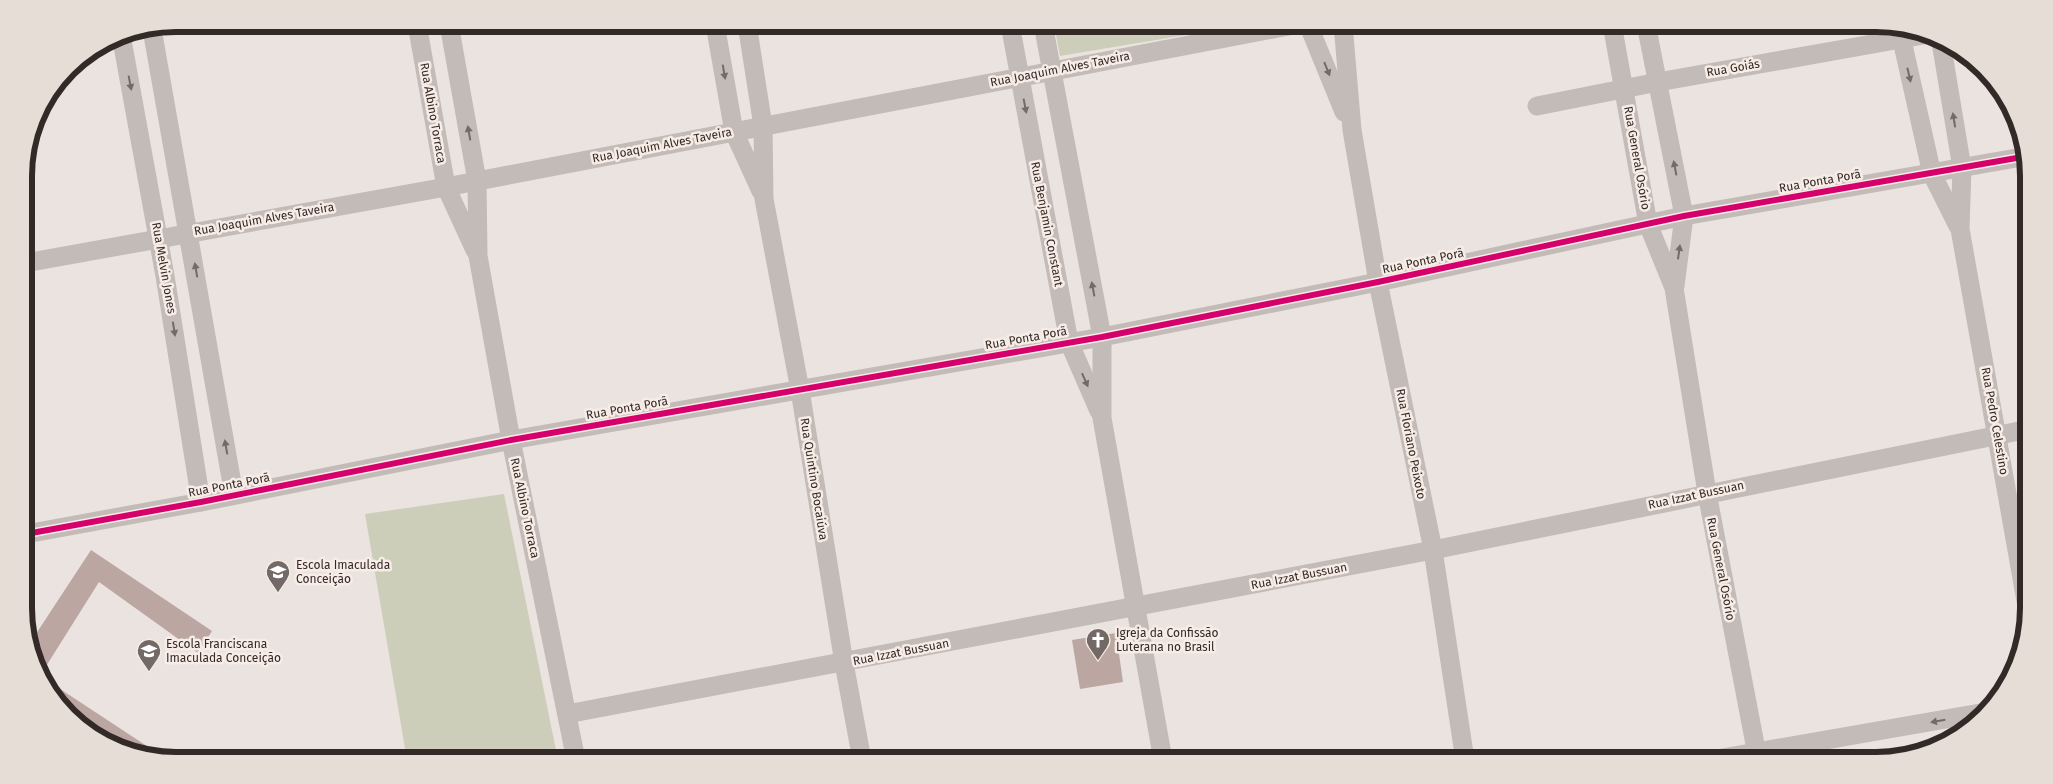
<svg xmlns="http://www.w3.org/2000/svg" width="2053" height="784" font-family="'Fira Sans',sans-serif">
  <rect width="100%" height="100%" fill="#eae3df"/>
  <g fill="#cdceba">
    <path d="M1054,24h198l-192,32z"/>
    <path d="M504,494l54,266h-151l-42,-246z"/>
  </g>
  <g fill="#bca6a2">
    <path d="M91,550l121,81 -14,22 -99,-71 -56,89 -13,-28z"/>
    <path d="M1116,633l7,49 -43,7 -8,-49z"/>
    <path d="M48,681l117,77 -38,-6 -66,-44z"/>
  </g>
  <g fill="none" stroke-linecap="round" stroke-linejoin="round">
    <g stroke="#c2bbb8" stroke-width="19">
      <path d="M417,24l29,163 29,63"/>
      <path d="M449,24l28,157 1,75 33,184 65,320"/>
      <path d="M715,24l19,108 27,59"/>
      <path d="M747,24l16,102 1,73 36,191 44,273 18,97"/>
      <path d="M1010,24l59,318 30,69"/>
      <path d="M1043,24l59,313v81l61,342"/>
      <path d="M1308,24l36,88"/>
      <path d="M1343,24l9,106 26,152 55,268 32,210"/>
      <path d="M1612,24l36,200 26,64 33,205 51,267"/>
      <path d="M1646,24l38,192 -9,70"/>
      <path d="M1899,27l33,147 26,52"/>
      <path d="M152,29l82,466"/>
      <path d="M121,35l44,241 36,226"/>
      <path d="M1941,42l21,126 -2,61 68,383"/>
      <path d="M1537,106l121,-24 271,-48"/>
      <path d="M25,263l421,-76 853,-163"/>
      <path d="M26,534l175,-32 310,-62 591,-103 276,-55 306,-66 344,-60"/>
      <path d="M567,714l866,-164 596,-121"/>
      <path d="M1711,760l275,-48"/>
    </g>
    <g stroke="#f7ede6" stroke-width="9">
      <path id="cycleway" d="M26,534l175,-32 310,-62 591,-103 276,-55 306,-66 344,-60"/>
    </g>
    <use href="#cycleway" stroke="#d6006c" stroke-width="6"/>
  </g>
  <defs><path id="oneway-solid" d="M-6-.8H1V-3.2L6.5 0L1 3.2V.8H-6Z" transform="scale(1.25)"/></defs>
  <g fill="#736b68">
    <use href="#oneway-solid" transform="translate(1327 69) rotate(68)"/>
    <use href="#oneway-solid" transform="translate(724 72) rotate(80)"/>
    <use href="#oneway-solid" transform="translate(1909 75) rotate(77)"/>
    <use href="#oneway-solid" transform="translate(130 83) rotate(79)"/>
    <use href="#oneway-solid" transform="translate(1025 106) rotate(79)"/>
    <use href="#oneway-solid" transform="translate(1954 120) rotate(-99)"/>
    <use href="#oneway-solid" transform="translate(469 133) rotate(-100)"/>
    <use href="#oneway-solid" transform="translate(1675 168) rotate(-101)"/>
    <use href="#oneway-solid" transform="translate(1679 252) rotate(-82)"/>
    <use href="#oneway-solid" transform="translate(196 270) rotate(-100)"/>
    <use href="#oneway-solid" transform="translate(1093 289) rotate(-101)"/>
    <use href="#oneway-solid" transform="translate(174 329) rotate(81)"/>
    <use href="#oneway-solid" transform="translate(1085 380) rotate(66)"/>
    <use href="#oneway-solid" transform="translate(226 447) rotate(-100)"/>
    <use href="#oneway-solid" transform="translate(1938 721) rotate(170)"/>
  </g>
  <defs>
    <g id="school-pin" transform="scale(1.25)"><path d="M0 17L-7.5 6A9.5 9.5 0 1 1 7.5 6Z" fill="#736a67" stroke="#f7ede6"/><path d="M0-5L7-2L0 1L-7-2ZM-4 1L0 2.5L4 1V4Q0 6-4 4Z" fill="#fff"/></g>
    <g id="church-pin" transform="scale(1.25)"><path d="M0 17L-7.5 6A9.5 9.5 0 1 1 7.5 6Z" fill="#736a67" stroke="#f7ede6"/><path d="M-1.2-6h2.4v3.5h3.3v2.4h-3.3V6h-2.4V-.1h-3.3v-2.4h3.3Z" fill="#fff"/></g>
  </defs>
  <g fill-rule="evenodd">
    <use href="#school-pin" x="278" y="572"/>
    <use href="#church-pin" x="1098" y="640"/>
    <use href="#school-pin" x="149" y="651"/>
  </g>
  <g text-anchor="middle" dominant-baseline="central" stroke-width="5" stroke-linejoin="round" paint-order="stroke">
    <g font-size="12" fill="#332927" stroke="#f7ede6">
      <text transform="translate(1733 68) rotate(-10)">Rua Goiás</text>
      <text transform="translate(1060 69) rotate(-11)">Rua Joaquim Alves Taveira</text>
      <text transform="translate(433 113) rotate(80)">Rua Albino Torraca</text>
      <text transform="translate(662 145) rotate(-11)">Rua Joaquim Alves Taveira</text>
      <text transform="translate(1637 158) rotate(80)">Rua General Osório</text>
      <text transform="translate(1820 181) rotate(-10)">Rua Ponta Porã</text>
      <text transform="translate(264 219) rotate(-10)">Rua Joaquim Alves Taveira</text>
      <text transform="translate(1047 224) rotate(79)">Rua Benjamin Constant</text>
      <text transform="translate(1423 261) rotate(-12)">Rua Ponta Porã</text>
      <text transform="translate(164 268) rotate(80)">Rua Melvin Jones</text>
      <text transform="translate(1026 338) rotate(-10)">Rua Ponta Porã</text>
      <text transform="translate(627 408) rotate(-10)">Rua Ponta Porã</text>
      <text transform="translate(1995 421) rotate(80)">Rua Pedro Celestino</text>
      <text transform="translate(1411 444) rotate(79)">Rua Floriano Peixoto</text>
      <text transform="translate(814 479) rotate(81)">Rua Quintino Bocaiúva</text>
      <text transform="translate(229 485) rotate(-11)">Rua Ponta Porã</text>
      <text transform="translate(1696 495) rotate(-12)">Rua Izzat Bussuan</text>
      <text transform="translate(525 508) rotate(78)">Rua Albino Torraca</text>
      <text transform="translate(1721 569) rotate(79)">Rua General Osório</text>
      <text transform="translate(1299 576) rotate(-11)">Rua Izzat Bussuan</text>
      <text transform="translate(901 652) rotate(-11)">Rua Izzat Bussuan</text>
    </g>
    <g font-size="12" fill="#332927" stroke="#f7ede6" text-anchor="start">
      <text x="296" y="565">Escola Imaculada<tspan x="296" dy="14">Conceição</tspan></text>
      <text x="1116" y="633">Igreja da Confissão<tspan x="1116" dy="14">Luterana no Brasil</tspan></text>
      <text x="166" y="644">Escola Franciscana<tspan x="166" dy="14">Imaculada Conceição</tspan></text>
    </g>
  </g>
  <path d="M0 0H2053V784H0ZM176 32H1876A144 144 0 0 1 2020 176V608A144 144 0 0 1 1876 752H176A144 144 0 0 1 32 608V176A144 144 0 0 1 176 32Z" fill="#e7ddd7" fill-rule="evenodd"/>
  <path fill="none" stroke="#332927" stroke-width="6" d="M176 32H1876A144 144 0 0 1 2020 176V608A144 144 0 0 1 1876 752H176A144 144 0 0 1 32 608V176A144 144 0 0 1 176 32Z"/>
</svg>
